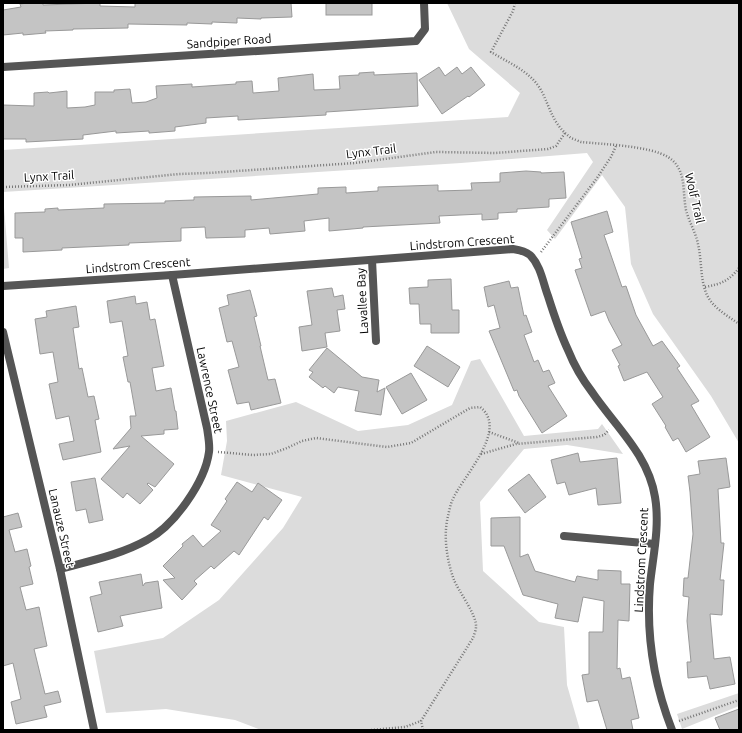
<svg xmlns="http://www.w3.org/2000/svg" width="742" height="733" font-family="Ubuntu,sans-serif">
  <rect width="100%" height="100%" fill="#fff"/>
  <g fill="#dcdcdc">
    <path d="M447,3h292v440l-28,-47 -58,-82 -22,-50 -6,-57 -23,-32 -47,64 -8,-9 46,-68 -6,-9 -126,10 -458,29v-42l505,-33 12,-24 -51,-44z"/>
    <path d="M3,195l6,73 -6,1z"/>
    <path d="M480,359l44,77 74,-7 4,-5 21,30 -56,-9 -43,4 -44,53 3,69 56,51 25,5 3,58 13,45h-319l-26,-10 -69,-11 -60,4 -12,-62 69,-13 56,-38 64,-72 19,-31 -81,-22 6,-34 -1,-20 70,-19 62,29 50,-6 44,-20 19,-44z"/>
    <path d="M739,693v13l-57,23 -5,-15z"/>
  </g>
  <g fill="#c4c4c4" stroke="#999">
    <path d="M28,3h15v2l57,-2v3l35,1v-4h156l1,14 -31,1v1l-24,-1v5l-25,-1v2l-25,-1v2l-59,-1v4l-55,1v1l-28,1 1,2 -23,2v-2l-20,2v-25l18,-3 -1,-3z"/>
    <rect x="326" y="3" width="46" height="12"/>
    <path d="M439,67l6,9 12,-9 5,7 9,-7 14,18 -16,12 -1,-1 -26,18 -23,-34z"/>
    <path d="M374,72v3l43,-2 1,33 -92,6v3l-88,5v-4l-32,2v5l-31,4v4l-26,2v-2l-33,2v-2l-33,4v4l-57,3v-3h-23v-34l31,1v-13l14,-1 1,1 18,-2v17l18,-1 10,-2v-13h19v-2l16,-1 2,14 14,-1 11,-4 -1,-12 36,-2v3l44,-3v-2l16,-1 1,12 26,-2 -1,-13 35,-4 1,16 26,-1 -1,-13 20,-1v-2z"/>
    <path d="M526,171l15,1v1l23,-1 2,26 -17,1v8l-32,2v3l-19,1v6l-16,1v-6l-43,2 1,7 -77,4v1l-34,3v-13l-25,3 1,10 -35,3 -1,-6 -24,2v7l-39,1 -1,-11 -24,1v13l-52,2v2l-67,3v2l-39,2v-14h-8v-25l30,-1v-3l13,-1v2l46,-2v-4l61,-1v-2l29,-1v-3l57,-1v4l67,-6v-6l28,-1v6l32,-2v-4l60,-2v6l34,-1 -1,-7 29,-1v-9z"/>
    <path d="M607,211l6,21 -9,3 18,52 4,-1 10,29 17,31 9,-5 18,25 -3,2 22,33 -8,4 19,32 -24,15 -8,-14 -5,3 -8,-14 1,-1 -14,-22 11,-7 -16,-25 -23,9 -6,-15 2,-1 -8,-15 10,-5 -13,-24 -4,-10 -14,5 -16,-46 7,-2 -3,-9 3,-1 -11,-36z"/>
    <path d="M451,279l1,31h7v23h-28v-9h-11l-1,-20h-9l-1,-16 19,-1v-7z"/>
    <path d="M509,281l2,7 7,-1 6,29 2,-1 6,17 -8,3 10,27 4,-2 5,12 6,-2 6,13 -7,3 19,30 -25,17 -23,-37 -2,-6 -3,1 -25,-60 11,-3 -6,-23 -6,2 -4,-20z"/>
    <path d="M332,288l2,9 9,-2 2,14 -8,1 3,21 -15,2 2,14 -25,4 -3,-24 13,-2 -5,-34z"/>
    <path d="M250,290l7,26 -3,1 7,29h-1l8,34 7,-1 6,24 -30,7 -2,-8 -12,2 -9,-34 11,-3 -7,-26 -5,1 -8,-34 10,-3 -2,-10z"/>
    <path d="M135,296l1,8 11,-2 3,18 5,-1 9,47 -12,2 4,23 15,-3 4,23h1l2,18 -14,1v4l-23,2 33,28 -19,23 -7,-4 -1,1 6,6 -13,14 -13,-11 -4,5 -22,-19 29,-33 -17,3 18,-21 -1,-12h6l-6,-34h-2l-5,-25 5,-1 -6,-35 -12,2 -3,-22z"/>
    <path d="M76,306l3,21 -6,1 6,41 3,-1 6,29 6,-1 5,23 -4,1 6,32 -38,8 -4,-16 15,-3 -5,-25 -13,3 -7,-35 9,-2 -5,-30 -13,2 -5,-35 12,-2 -1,-6z"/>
    <path d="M427,346l33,21 -12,20 -34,-21z"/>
    <path d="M327,348l35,29 17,3 -2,12 8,-4 -4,27 -26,-4 4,-20 -21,-4 -4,6 -9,-7 -2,2 -14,-11 4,-5 -4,-2z"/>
    <path d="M411,373l16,27 -25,14 -16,-27z"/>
    <path d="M578,453l2,9 37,-4 4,45 -23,2 -2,-17 -27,7 -4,-13 -8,2 -6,-24z"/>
    <path d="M726,458l4,29 -12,2 3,54h3l-4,37h4l-2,35 -12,-1 4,45 16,-2 5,27 -25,5 -3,-13 -19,2 -1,-16h4l-4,-41 2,-24 -6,-1 1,-18h4l5,-44 -3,-42 -2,-16 12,-2 -2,-13z"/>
    <path d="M529,474l17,23 -21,16 -17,-23z"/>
    <path d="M95,478l8,42 -14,3 -3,-14 -10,2 -5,-29z"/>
    <path d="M237,482l15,10 6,-9 24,17 -14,20 -4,-3 -25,38 -5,-4 -20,18 -3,-3 -17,15 3,3 -15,16 -19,-20 12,-2 -12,-12 20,-20 -1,-2 11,-9 10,12 18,-16 -10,-6 16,-24 -2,-2z"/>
    <path d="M18,513l4,14 -13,3 6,22 12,-3 4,17 -2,1 4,17 -13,3 6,23 13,-3 8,39 -13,3 11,45 13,-3 3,11 -17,4 3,11 -31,7 -5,-22 10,-3 -8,-36 -10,3v-149z"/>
    <path d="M520,517v40l8,-3 7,17 40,11 2,-6 21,4v-10l23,1v13h9l-1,37 -11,-1 -1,49 3,-1 2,11 8,-2 9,41 -8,2 2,10h-26l-9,-30 -11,2 -5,-27 7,-1v-42h14l1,-31 -21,-4 -5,25 -23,-4 3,-14 -35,-9 -19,-49h-13v-28z"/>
    <path d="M141,574l2,12 2,-3 13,-2 4,27 -42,8 3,10 -25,6 -8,-35 12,-3 -3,-12z"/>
    <path d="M739,709v21h-19l-5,-12z"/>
  </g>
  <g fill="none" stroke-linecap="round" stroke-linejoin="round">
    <g stroke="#777" stroke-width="2.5" stroke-dasharray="1 2" stroke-linecap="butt">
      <path d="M565,133l6,5 10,4c22,2 69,4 87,15 19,12 14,33 18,53 3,12 10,23 12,34 4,17 2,36 9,51 6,13 21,21 32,29"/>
      <path d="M3,187l66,-2 110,-11 29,-1 147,-10 81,-11 59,1 53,-4 8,-3 9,-13c-13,-13 -15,-25 -23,-41 -10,-20 -33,-29 -51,-40l22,-41 2,-8"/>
      <path d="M541,252l56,-74 14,-21 5,-11"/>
      <path d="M705,287c16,-3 24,-6 34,-19"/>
      <path d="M489,432l30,11"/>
      <path d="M218,452l35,3 18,-1 16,-6 15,-7 14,-3 71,9 24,-4 59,-35 10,-1c30,23 -19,71 -28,94 -2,5 -3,11 -4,15 -5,20 -1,45 6,64 5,12 23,35 22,47 0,3 -2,8 -3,11l-52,83 2,9"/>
      <path d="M481,454l35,-10 81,-7 7,-2 5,-5"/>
      <path d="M679,721l60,-21"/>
      <path d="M371,730l34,-3 16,-6"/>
    </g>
    <g stroke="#555" stroke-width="8">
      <path d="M3,67l413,-26 9,-12 -1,-26"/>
      <path d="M372,260l4,81"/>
      <path d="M3,286l169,-11 341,-26c6,1 12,2 17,6 11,11 13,28 18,41 6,19 12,37 20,54 6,15 14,29 24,42 23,34 56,62 63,105 5,29 -2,59 -5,87 -4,49 4,100 22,146"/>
      <path d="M3,332l57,237 34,161"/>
      <path d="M564,536l91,8"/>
      <path d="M60,569c29,-8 60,-14 87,-29 27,-14 58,-58 62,-88 1,-7 -1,-17 -2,-24l-35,-153"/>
    </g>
  </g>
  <g text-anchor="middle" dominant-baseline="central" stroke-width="3" stroke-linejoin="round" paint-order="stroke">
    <g font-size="12" fill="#000" stroke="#fff">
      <text transform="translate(229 41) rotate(-4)">Sandpiper Road</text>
      <text transform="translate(371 151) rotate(-7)">Lynx Trail</text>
      <text transform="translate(49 176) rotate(-3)">Lynx Trail</text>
      <text transform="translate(695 198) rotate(77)">Wolf Trail</text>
      <text transform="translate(462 242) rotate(-4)">Lindstrom Crescent</text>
      <text transform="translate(138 265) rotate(-4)">Lindstrom Crescent</text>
      <text transform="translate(362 301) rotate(-93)">Lavallee Bay</text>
      <text transform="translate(210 390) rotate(78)">Lawrence Street</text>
      <text transform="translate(62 528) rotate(77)">Lanauze Street</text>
      <text transform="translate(641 560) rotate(-87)">Lindstrom Crescent</text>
    </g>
  </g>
  <rect width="742" height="733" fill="none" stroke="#000000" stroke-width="8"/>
</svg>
